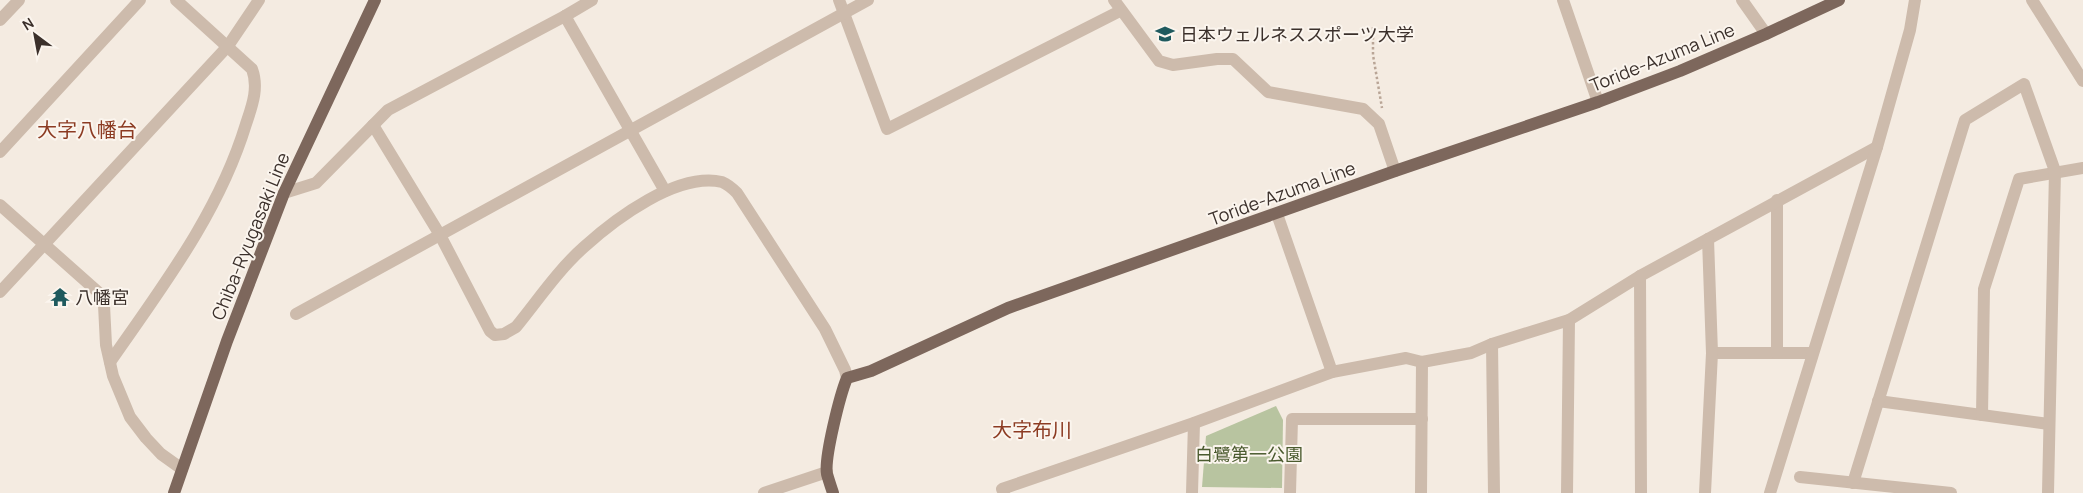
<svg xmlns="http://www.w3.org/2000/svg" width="2083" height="493" font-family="Manrope,'Noto Sans JP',sans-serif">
  <rect width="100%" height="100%" fill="#f4ebe1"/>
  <path fill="#b8c4a0" d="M1276,406l7,14 -1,68 -80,-1 4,-51z"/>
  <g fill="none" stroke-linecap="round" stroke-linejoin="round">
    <path stroke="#b9a596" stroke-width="2.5" stroke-dasharray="2.5 2.5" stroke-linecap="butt" d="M1373,27v28l9,53"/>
    <g stroke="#cdbbac" stroke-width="12">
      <path d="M839,0l48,129 233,-118"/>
      <path d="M1114,0l45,61 14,4 44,-6h16l35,33 95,17 16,15 16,47"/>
      <path d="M1563,0l35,102"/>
      <path d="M1742,0l24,34"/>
      <path d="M2032,0l51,81"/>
      <path d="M565,16l100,175"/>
      <path d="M0,20l19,-20"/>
      <path d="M373,125l67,110 50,96 5,4 9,-1 12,-7c22,-27 42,-57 68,-80 31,-28 93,-75 138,-65 5,2 11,7 15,11l88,136 20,41 2,8"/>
      <path d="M0,152l140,-152"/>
      <path d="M284,193l32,-10 72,-73 177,-94 27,-16"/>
      <path d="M0,205l98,87 6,13 2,40 7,31 17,41 16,21 15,16 21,15"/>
      <path d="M1277,214l55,158"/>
      <path d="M1640,276l1,217"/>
      <path d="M0,292l228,-246 31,-46"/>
      <path d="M296,314l572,-314"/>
      <path d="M1492,344l2,149"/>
      <path d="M1712,353h100"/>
      <path d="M1777,353v-153"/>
      <path d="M110,362c52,-75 109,-149 136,-238 6,-18 13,-36 6,-55l-76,-69"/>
      <path d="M1878,401l171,23"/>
      <path d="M1982,415l2,-126 35,-110 64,-11"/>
      <path d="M1800,477l151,16"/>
      <path d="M1853,483l112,-363 59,-36 31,87 -7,322"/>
      <path d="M764,493l63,-21"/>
      <path d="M1004,493l-2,-4 192,-66 138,-51 74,-14 16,4 49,-9 21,-9 77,-24 71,-44 237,-129"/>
      <path d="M1192,493l2,-70"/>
      <path d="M1290,493l2,-74h130"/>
      <path d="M1421,493l1,-131"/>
      <path d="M1567,493l2,-173"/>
      <path d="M1705,493l7,-140 -4,-114"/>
      <path d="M1770,493l107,-346 33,-117 5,-30"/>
    </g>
    <g stroke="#7d675c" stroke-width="12">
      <path d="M174,493l53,-152 57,-148 91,-193"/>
      <path d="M833,493c-2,-6 -4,-12 -6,-19 -3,-16 13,-79 20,-96l24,-7 137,-63 387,-137 203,-69 82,-31 86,-37 73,-34"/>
    </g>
  </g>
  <defs>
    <g id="university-bare" transform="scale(1.5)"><path d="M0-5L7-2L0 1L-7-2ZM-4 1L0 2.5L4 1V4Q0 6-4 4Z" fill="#1f5a5e" stroke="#fbf5ee" stroke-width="2.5" paint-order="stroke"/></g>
    <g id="temple-bare" transform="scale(1.5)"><path d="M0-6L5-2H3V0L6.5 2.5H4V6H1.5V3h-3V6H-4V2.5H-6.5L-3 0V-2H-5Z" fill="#1f5a5e" stroke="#fbf5ee" stroke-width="2.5" paint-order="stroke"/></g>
  </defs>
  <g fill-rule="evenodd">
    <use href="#university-bare" x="1165" y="34"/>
    <use href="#temple-bare" x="60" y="297"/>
  </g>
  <g text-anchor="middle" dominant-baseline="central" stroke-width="4" stroke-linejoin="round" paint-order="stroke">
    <g font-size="18" fill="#3b302b" stroke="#fbf5ee" text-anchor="start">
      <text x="1180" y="34">日本ウェルネススポーツ大学</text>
      <text x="75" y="297">八幡宮</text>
    </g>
    <g font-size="18" fill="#3b302b" stroke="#fbf5ee">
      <text transform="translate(1662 57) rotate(-22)">Toride-Azuma Line</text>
      <text transform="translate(1282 193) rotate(-20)">Toride-Azuma Line</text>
      <text transform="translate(250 236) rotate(-68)">Chiba-Ryugasaki Line</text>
    </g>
    <g font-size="18" fill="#4a5a2e" stroke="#fbf5ee">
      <text x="1249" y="454">白鷺第一公園</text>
    </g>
    <g font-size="20" fill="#8c3b22" stroke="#fbf5ee">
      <text x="87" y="129">大字八幡台</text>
      <text x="1032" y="429">大字布川</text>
    </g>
  </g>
  <g transform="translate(35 35) rotate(328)" stroke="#fbf5ee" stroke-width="4" paint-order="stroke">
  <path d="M0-4L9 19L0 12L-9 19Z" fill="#3b302b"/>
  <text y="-8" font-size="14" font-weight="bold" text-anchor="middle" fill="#3b302b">N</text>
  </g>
</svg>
